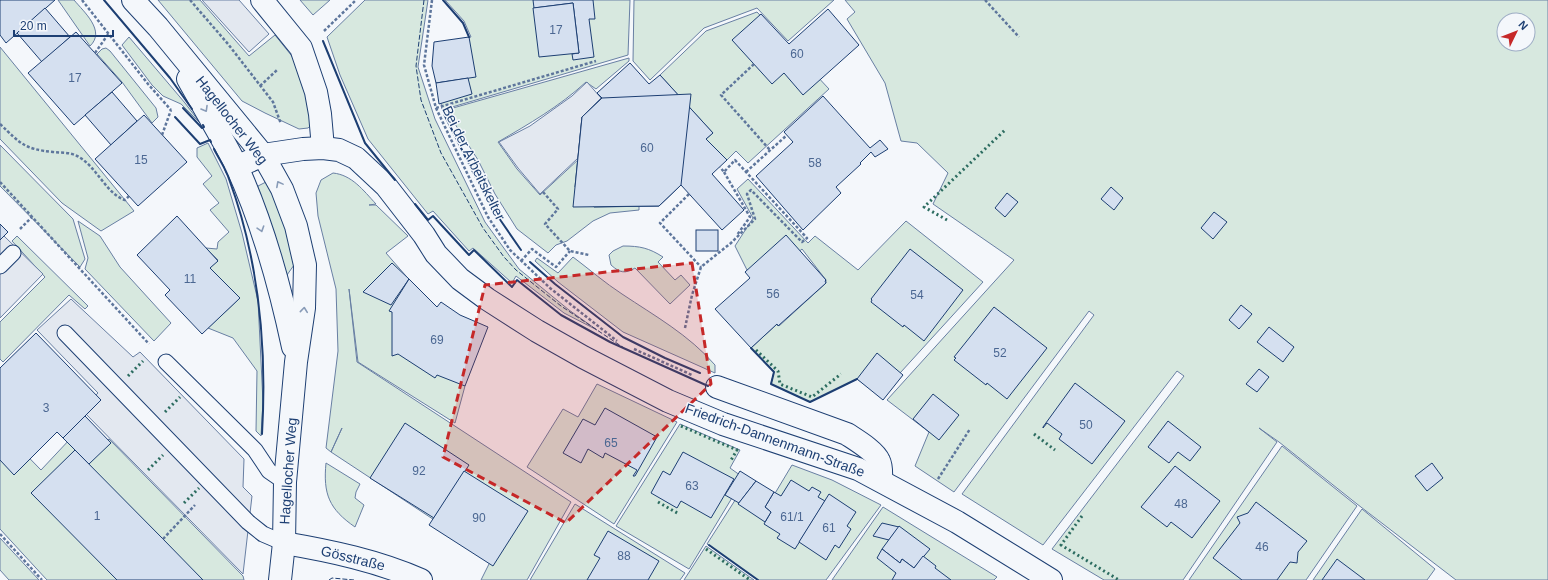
<svg xmlns="http://www.w3.org/2000/svg" width="1548" height="580" font-family="Helvetica,sans-serif">
  <rect width="100%" height="100%" fill="#f4f7fb"/>
  <g fill="#d7e8df" stroke="#687fa3" fill-rule="evenodd">
    <path d="M58,0h16c10,12 32,31 16,46z"/>
    <path d="M158,0h42l49,56 26,-21 24,30 17,56 -8,7 -9,1 -34,-16 -23,-12z"/>
    <path d="M300,0h30l-17,15z"/>
    <path d="M365,0h63l-10,67 17,52 50,103 34,47 50,41 28,20 -33,-17 -48,-37 -4,7 -39,-35 -4,3 -36,-40 -5,3 -60,-75 -28,-64 -13,-38z"/>
    <path d="M445,0h185l-2,55 -186,55 -6,-44v-22l35,-7 -7,-16z"/>
    <path d="M634,0h200l-46,41 -31,-33 -53,20 -54,52 -17,-19z"/>
    <path d="M845,0h703v580h-92l-99,-76 -78,-62 -20,-14 18,14 -94,138h-79l-52,-31 132,-173 -7,-5 -134,174 -81,-51 132,-179 -5,-4 -135,181 -39,-26 14,-34 -42,-32 127,-140 -81,-56 15,-31 -31,-30 -16,-2 -16,-58 -38,-64 8,-7zM1504,20h24v24h-24z"/>
    <path d="M757,12l72,77 -81,74 -12,-12 -9,9 -21,-21 7,-6 -53,-58 46,-44z"/>
    <path d="M129,37l56,66 16,21 -20,-20 -18,-8 -11,-11 -30,-40z"/>
    <path d="M0,47l134,164 -33,20 -39,-28 -62,-64z"/>
    <path d="M106,48l4,3 46,57 2,9 -6,6 -30,-41 -25,-28 5,-5z"/>
    <path d="M629,58v3l-33,28 -10,-7c-26,24 -57,42 -88,60l19,27 23,26 40,-37 59,45v7l-29,3 -17,8 -26,20 -11,4 -8,8 -31,-24 -22,-35 -17,-34 -32,-50z"/>
    <path d="M208,143l18,36 16,54 16,68 5,101 -2,34 -5,-5 1,-60 -24,-33 -25,-10 32,-30 -30,-30 8,-8 -12,-12 11,1 1,-7 11,-10 -19,-22 9,-7 -16,-19 9,-8 -15,-19v-9z"/>
    <path d="M0,145l73,74 12,40 -5,8 -80,-81z"/>
    <path d="M333,173c19,2 30,17 43,31l-7,1h7l32,31 -22,17 20,23 59,110 -10,37 -97,-61 -9,-73 8,73 214,140 -44,78h-46l11,-22 -161,-106 11,-24 -11,24 -5,-4 12,-97 -2,-62 -18,-73 -2,-23 5,-13z"/>
    <path d="M748,179l60,64 7,-7 43,34 48,-49 77,61 -103,113 -23,-16 -47,23 -39,-18 3,-13 -23,-23 26,-24 2,2 47,-43v-3l-24,-31 -25,21h-30l-12,-24 18,-28 -16,-29z"/>
    <path d="M266,182l6,2 23,71 -1,10 -7,10 -31,-81 2,-8z"/>
    <path d="M78,221l22,15 20,31 51,56 -17,18 -69,-72 3,-11z"/>
    <path d="M17,236l71,70 -3,3 -16,-14 -66,67 -3,-3v-37l45,-45 -33,-36z"/>
    <path d="M623,246c17,0 26,2 40,11l-5,5 17,18 6,-5 9,10 -20,19 -35,-36c-10,6 -15,5 -24,-3l-2,-10 4,-4z"/>
    <path d="M573,257c16,12 32,26 49,37 33,22 67,41 93,71v8l-92,-41 -65,-50 -23,-21 2,-3 21,15z"/>
    <path d="M597,384l80,38 -63,102 -87,-57 36,-58 15,8z"/>
    <path d="M680,424l60,26 -10,18 14,10 -55,91 -73,-43z"/>
    <path d="M0,428l41,42 30,-32 35,3 3,-2 134,137 1,4h-197l-47,-51z"/>
    <path d="M1282,446l75,60 -51,74h-117z"/>
    <path d="M326,463l34,21 -4,8 -1,6 9,7 -9,22c-26,-18 -32,-33 -29,-64z"/>
    <path d="M792,465l40,15 49,25 -55,75h-68l-51,-36 41,-64 26,15z"/>
    <path d="M575,504l110,69 -5,7h-150z"/>
    <path d="M883,507l114,70 -3,3h-162z"/>
    <path d="M1362,509l73,60 -8,11h-114z"/>
    <path d="M0,538l39,42h-30l-9,-10z"/>
    <path d="M706,546l48,34h-70z"/>
  </g>
  <g fill="#e3e8f0" stroke="#687fa3">
    <path d="M202,0h37l30,34 -20,18z"/>
    <path d="M587,82l14,16 -19,19 -4,41 -38,36 -22,-26 -19,-26 31,-16 42,-30z"/>
    <path d="M4,236l39,38 -43,44v-78z"/>
    <path d="M71,299l62,58 7,-5 104,107 -1,28 9,9 -9,78 -162,-165 17,-16 -61,-63z"/>
  </g>
  <g fill="#d5e0f0" stroke="#1d3f73">
    <path d="M0,0h55l-49,43 -6,-8z"/>
    <path d="M533,0h60l2,19h-6l5,38 -21,3 -1,-6 7,-1 -6,-50 -39,5z"/>
    <path d="M573,3l6,50 -40,4 -6,-49z"/>
    <path d="M45,8l25,29 -28,25 -25,-29z"/>
    <path d="M828,9l31,36 -56,50 -19,-22 -12,11 -40,-44 29,-26 28,30z"/>
    <path d="M76,32l46,51 -48,42 -46,-52z"/>
    <path d="M469,37l7,40 -40,6 -4,-17 2,-24z"/>
    <path d="M630,63l19,21 11,-9 53,58 -7,6 21,21 -15,14 32,36 -22,20 -41,-45 -22,21 -65,1 -19,-20 7,-70 20,-19 -5,-5z"/>
    <path d="M468,78l4,16 -33,10 -3,-21z"/>
    <path d="M112,92l25,29 -26,24 -26,-30z"/>
    <path d="M691,94l-10,91 -22,21 -86,1 9,-90 20,-19z"/>
    <path d="M823,96l47,52 10,-8 8,9 -13,8 -4,-5 -11,11 1,1 -25,23 5,6 -38,37 -47,-54 37,-34 -9,-10z"/>
    <path d="M144,115l43,47 -49,44 -43,-47z"/>
    <path d="M1111,187l12,11 -9,12 -13,-11z"/>
    <path d="M1007,193l11,9 -13,15 -10,-9z"/>
    <path d="M1214,212l13,10 -14,17 -12,-11z"/>
    <path d="M177,216l41,45 -8,7 30,30 -38,36 -37,-39 5,-5 -33,-35z"/>
    <path d="M0,224l8,8 -8,8z"/>
    <rect x="696" y="230" width="22" height="21"/>
    <path d="M786,235l40,45 -1,1 1,2 -48,43 -1,-2 -26,24 -36,-39 35,-31 -5,-6z"/>
    <path d="M910,249l53,41 -39,51 -20,-16 -1,2 -32,-25 1,-2 -1,-1z"/>
    <path d="M392,263l17,16 -18,26 -28,-13z"/>
    <path d="M409,279l28,28 4,-5 19,13 28,12 -23,59 -28,-11 -2,3 -37,-24 -6,2v-44l-3,-1z"/>
    <path d="M1241,305l11,9 -13,15 -10,-9z"/>
    <path d="M994,307l53,41 -40,51 -20,-16 -1,2 -32,-25 2,-2 -2,-1z"/>
    <path d="M1269,327l25,20 -11,15 -26,-20z"/>
    <path d="M36,333l65,67 -38,38 -6,-6 -43,43 -14,-15v-92z"/>
    <path d="M877,353l26,22 -20,25 -26,-21z"/>
    <path d="M1259,369l10,8 -12,15 -11,-8z"/>
    <path d="M1075,383l50,38 -33,43 -33,-25 3,-5 -15,-11 -4,5v-1z"/>
    <path d="M933,394l26,21 -20,25 -26,-21z"/>
    <path d="M605,408l52,29 -22,39h-2l4,-6 -32,-17 -2,5 -15,-9 -7,14 -18,-10 20,-34 12,6z"/>
    <path d="M85,416l26,27 -22,21 -26,-26z"/>
    <path d="M1168,421l33,26 -11,14 -12,-9 -9,11 -21,-16z"/>
    <path d="M405,423l64,42 -35,53 -64,-40z"/>
    <path d="M75,450l88,89 40,41h-86l-86,-87z"/>
    <path d="M683,452l51,27 -23,39 -30,-17 -4,7 -26,-15 12,-22 7,4z"/>
    <path d="M1432,463l11,15 -16,13 -12,-15z"/>
    <path d="M1175,466l45,35 -28,37 -21,-16 -4,5 -26,-20z"/>
    <path d="M464,471l64,40 -35,55 -64,-41z"/>
    <path d="M740,471l16,10 -17,22 -14,-8z"/>
    <path d="M791,480l18,11 3,-4 9,5 -3,5 7,4 -30,48 -18,-11 3,-4 -16,-10 7,-12 -6,-5 9,-15 7,4z"/>
    <path d="M756,481l18,11 -9,15 6,5 -6,10 -27,-18z"/>
    <path d="M829,494l27,18 -9,14 4,3 -12,19 -4,-3 -9,15 -27,-18z"/>
    <path d="M1256,502l51,39 -9,11 -1,11 -7,-1 -13,18h-35l-29,-22 27,-35 -3,-6 11,-4z"/>
    <path d="M882,523l17,4 -10,13 -16,-4z"/>
    <path d="M899,526l31,23 -16,19 -12,-9 -2,4 -18,-14z"/>
    <path d="M608,531l51,30 -11,19h-61l13,-22 -6,-3z"/>
    <path d="M882,549l18,14 2,-4 12,9 9,-12 13,10 -1,2 16,12h-59l4,-7 -19,-15z"/>
    <path d="M1337,559l28,21h-43z"/>
  </g>
  <g fill="none" stroke-linecap="round" stroke-linejoin="round">
    <g stroke="#1d3f73" stroke-width="17">
      <g id="service">
        <path d="M0,266l13,-13"/>
        <path d="M65,333l183,189 15,12 21,9"/>
        <path d="M166,362l89,88 14,21 16,11"/>
      </g>
    </g>
    <g stroke="#1d3f73" stroke-width="24">
      <g id="minor">
        <path d="M262,0l39,48 15,44 4,22 3,34"/>
        <path d="M236,167l27,-12 40,-6 20,-1 16,2 17,8 30,28 38,49 12,19 24,25 27,20 50,32 46,26 85,44 55,23 135,45 99,53 94,58"/>
        <path d="M717,387l130,47c9,6 28,17 32,27 3,6 2,13 2,19"/>
        <path d="M284,543c47,8 94,18 137,37"/>
      </g>
    </g>
    <g stroke="#1d3f73" stroke-width="24">
      <g id="tertiary">
        <path d="M133,0l25,27 105,128 19,34 14,37 9,39 -1,43 -8,54 -11,120 -1,61 -4,37"/>
        <path d="M188,79c16,29 34,58 49,88 26,57 43,119 56,180"/>
      </g>
    </g>
    <g stroke="#5e769c" stroke-width="2.5" stroke-dasharray="3 2" stroke-linecap="butt">
      <path d="M82,0l66,84 23,26"/>
      <path d="M190,0l38,44 45,58 8,22"/>
      <path d="M432,0l-8,65 12,43 52,109 22,33 40,38 67,53"/>
      <path d="M985,0l34,37"/>
      <path d="M324,31l32,-31"/>
      <path d="M95,53l14,-20"/>
      <path d="M754,64l-33,31 49,55"/>
      <path d="M260,86l17,-16"/>
      <path d="M436,108l160,-47"/>
      <path d="M0,124c21,20 24,25 53,28 8,1 17,0 24,4 19,9 29,38 48,44l4,-4"/>
      <path d="M162,135l9,-25"/>
      <path d="M724,172l26,45 -13,18"/>
      <path d="M746,172l41,-37"/>
      <path d="M0,182l149,162"/>
      <path d="M543,192l15,17 -13,15 25,27 19,4"/>
      <path d="M689,194l-29,29 41,44"/>
      <path d="M20,229l12,-12"/>
      <path d="M521,261l11,-12 24,18 14,-16"/>
      <path d="M685,328l7,-33 9,-28 30,-24 24,-24 -8,-25 4,-4 51,52 5,-4 -72,-78 -11,12 -4,-5"/>
      <path d="M634,349l58,26"/>
      <path d="M938,479l32,-50"/>
      <path d="M0,534l42,46"/>
      <path d="M163,539l32,-34"/>
    </g>
    <use href="#service" stroke="#f4f7fb" stroke-width="15"/>
    <use href="#minor" stroke="#f4f7fb" stroke-width="22"/>
    <use href="#tertiary" stroke="#f4f7fb" stroke-width="22"/>
    <g stroke="#2c6c60" stroke-width="3" stroke-dasharray="2 3" stroke-linecap="butt">
      <path d="M947,220l-23,-13 81,-77"/>
      <path d="M756,350l22,21 2,13 32,13 29,-23"/>
      <path d="M128,376l15,-15"/>
      <path d="M165,412l15,-15"/>
      <path d="M681,426l56,24 -7,12"/>
      <path d="M1034,434l21,16"/>
      <path d="M148,470l15,-15"/>
      <path d="M658,502l21,12"/>
      <path d="M184,503l15,-15"/>
      <path d="M1082,516l-21,29 58,35"/>
      <path d="M706,549l44,31"/>
    </g>
    <g stroke="#1d3f73" stroke-width="1" stroke-dasharray="5 2" stroke-linecap="butt">
      <path d="M424,0l-8,66 5,34 20,53 42,75 21,29 12,13 45,36 63,42"/>
      <path d="M329,580l3,-2 22,2"/>
    </g>
    <g stroke="#1d3f73" stroke-width="2">
      <path d="M104,0l66,78 22,31"/>
      <path d="M443,0l20,23 6,14"/>
      <path d="M323,41l42,102 30,37"/>
      <path d="M183,108l19,20 2,-1 -1,-2"/>
      <path d="M444,114l33,66 24,41 20,29"/>
      <path d="M175,117l25,27 10,-4 1,2"/>
      <path d="M214,149c5,10 12,20 15,30 30,81 38,169 33,255"/>
      <path d="M415,204l13,16 5,-4 36,39 5,-5 38,37 5,-7 44,35 49,27 98,44"/>
      <path d="M530,262l25,22 68,53 42,21 35,15"/>
      <path d="M751,348l23,24 -3,12 39,18 47,-23"/>
      <path d="M709,545l49,35"/>
    </g>
  </g>
  <defs><path id="oneway-chevron" d="M-2-3.5L2.5 0L-2 3.5" fill="none" stroke-width="1.6" stroke-linecap="round" stroke-linejoin="round"/></defs>
  <g stroke="#889bb7">
    <use href="#oneway-chevron" transform="translate(205 109) rotate(60)"/>
    <use href="#oneway-chevron" transform="translate(279 184) rotate(-118)"/>
    <use href="#oneway-chevron" transform="translate(261 229) rotate(72)"/>
    <use href="#oneway-chevron" transform="translate(304 310) rotate(-84)"/>
  </g>
  <path fill="#c62828" fill-opacity="0.2" stroke="#c62828" stroke-width="3" stroke-dasharray="8 5" stroke-linejoin="round" d="M692,263l19,121 -145,139 -123,-66 42,-172z"/>
  <g text-anchor="middle" dominant-baseline="central" stroke-width="3" stroke-linejoin="round" paint-order="stroke">
    <g font-size="12" fill="#4b6792">
      <text x="556" y="30">17</text>
      <text x="797" y="54">60</text>
      <text x="75" y="78">17</text>
      <text x="647" y="148">60</text>
      <text x="141" y="160">15</text>
      <text x="815" y="163">58</text>
      <text x="190" y="279">11</text>
      <text x="773" y="294">56</text>
      <text x="917" y="295">54</text>
      <text x="437" y="340">69</text>
      <text x="1000" y="353">52</text>
      <text x="46" y="408">3</text>
      <text x="1086" y="425">50</text>
      <text x="611" y="443">65</text>
      <text x="419" y="471">92</text>
      <text x="692" y="486">63</text>
      <text x="1181" y="504">48</text>
      <text x="97" y="516">1</text>
      <text x="792" y="517">61/1</text>
      <text x="479" y="518">90</text>
      <text x="829" y="528">61</text>
      <text x="1262" y="547">46</text>
      <text x="624" y="556">88</text>
    </g>
    <g font-size="14" fill="#1d3f73" stroke="#f4f7fb">
      <text transform="translate(232 120) rotate(52)">Hagellocher Weg</text>
      <text transform="translate(474 163) rotate(64)">Bei der Arbeitskelter</text>
      <text transform="translate(775 440) rotate(20)">Friedrich-Dannenmann-Straße</text>
      <text transform="translate(288 471) rotate(-86)">Hagellocher Weg</text>
      <text transform="translate(353 558) rotate(14)">Gösstraße</text>
    </g>
  </g>
  <g transform="translate(1516 32) rotate(47)"><circle r="19" fill="#f4f7fb" stroke="#9eadc5"/>
  <path d="M0-3L7 15L0 10L-7 15Z" fill="#c62828"/>
  <text y="-6" font-size="11" font-weight="bold" text-anchor="middle" fill="#1d3f73">N</text>
  </g>
  <path d="M14 30v6h99v-6" fill="none" stroke="#1d3f73" stroke-width="2"/>
  <text x="20" y="30" font-size="12" fill="#1d3f73" stroke="#f4f7fb" stroke-width="3" paint-order="stroke">20 m</text>
</svg>
